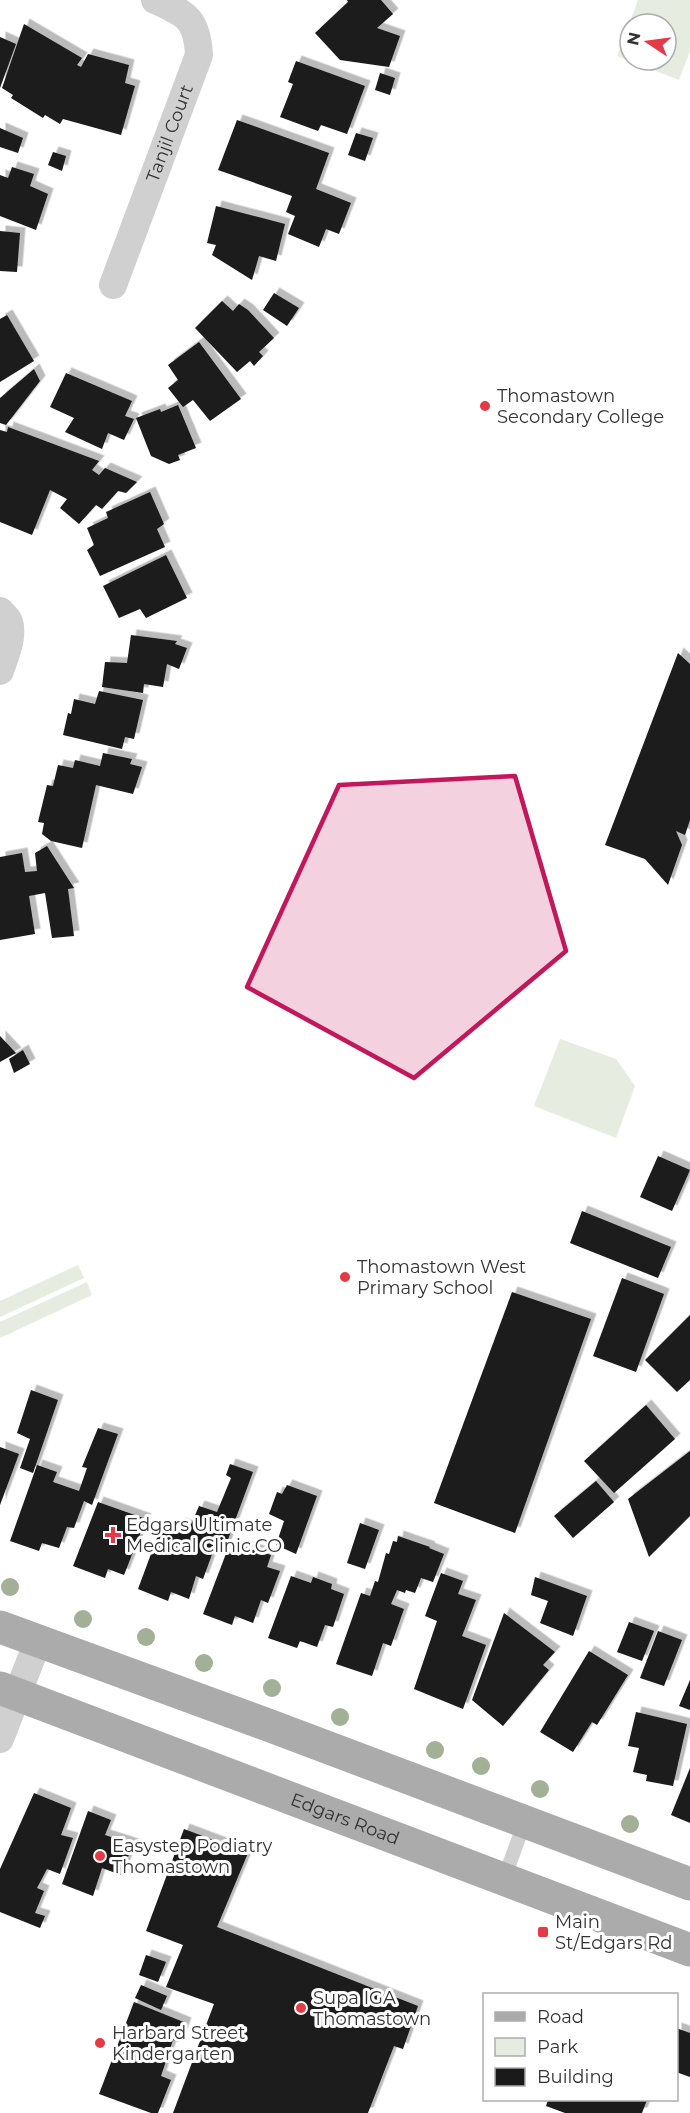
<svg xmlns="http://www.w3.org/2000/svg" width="690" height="2113" font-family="Montserrat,sans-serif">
  <defs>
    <filter id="shadow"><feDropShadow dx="5.5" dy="-5.5" stdDeviation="0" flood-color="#0004"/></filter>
  </defs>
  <rect width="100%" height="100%" fill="#fff"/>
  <g fill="#e6ecdf" fill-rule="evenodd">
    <path d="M638,0h52v51l-11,29 -62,-24zM630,24h36v36h-36z"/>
    <path d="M560,1039l56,20 19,27 -19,52 -82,-32z"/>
    <path d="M78,1265l6,13 -84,39v-16z"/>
    <path d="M87,1282l5,13 -92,43v-16z"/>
  </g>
  <g fill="#1a1a1a" filter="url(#shadow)">
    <path d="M347,0h34l12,14 -16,14 23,8 -11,31 -49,-7 -25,-27 33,-31z"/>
    <path d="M24,24l58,34 -5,7 4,2 7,-13 41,11 -4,18 10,3 -14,49 -58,-16 -3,5 -15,-9 -2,3 -32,-20 2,-3 -11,-7z"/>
    <path d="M0,37l16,7 -16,44z"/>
    <path d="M296,61l69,25 -18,48 -26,-9 -3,6 -38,-14 13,-33 -5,-2z"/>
    <path d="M380,73l15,5 -5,17 -15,-5z"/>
    <path d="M237,120l92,33 -13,36 35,14 -12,31 -13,-5 -7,18 -31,-13 7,-18 -9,-4 6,-16 -74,-26z"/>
    <path d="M0,128l23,10 -5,15 -18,-6z"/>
    <path d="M356,133l17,5 -8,23 -17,-6z"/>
    <path d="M53,152l13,4 -4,15 -14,-6z"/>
    <path d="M12,167l22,7 -4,12 18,8 -12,36 -36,-14v-41l8,3z"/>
    <path d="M216,206l69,18 -9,37 -17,-5 -7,24 -40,-25 4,-10 -9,-2z"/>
    <path d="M0,231l20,2 -3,39 -17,-1z"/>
    <path d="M274,293l25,15 -12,18 -24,-16z"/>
    <path d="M222,301l11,10 6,-7 9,6 26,28 -15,14 4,4 -9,10 -4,-5 -13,11 -42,-44z"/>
    <path d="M7,315l27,46 -34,21v-63z"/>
    <path d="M199,342l42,57 -31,22 -17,-21 -10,7 -15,-19 10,-8 -10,-15z"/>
    <path d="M34,369l6,12 -34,44 -6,-2v-25z"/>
    <path d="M66,373l66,28 -7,15 9,3 -10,21 -16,-7 -6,16 -37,-17 9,-14 -24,-11z"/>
    <path d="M178,405l18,43 -18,7 2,5 -11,4 -18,-8 -15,-38 24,-9 1,3z"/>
    <path d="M8,427l91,34 -7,9 7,5 6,-7 32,14 -11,11 -8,-2 -16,18 -6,-4 -17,19 -19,-16 7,-9 -17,-9 -18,45 -32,-13v-92l7,2z"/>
    <path d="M150,492l14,32 -7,5 8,18 -65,29 -13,-26 7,-5 -7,-17 21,-10 -2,-6z"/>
    <path d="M166,555l21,43 -41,20 -6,-9 -21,9 -16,-32z"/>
    <path d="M131,635l46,6 -2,3 12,4 -8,21 -12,-5 -4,23 -19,-3 -1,9 -41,-6 3,-25 22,1z"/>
    <path d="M678,653l12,11v156l-5,15 -9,-4 6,14 -14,40 -23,-26 -40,-14z"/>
    <path d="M99,691l44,9 -9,39 -9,-2 -3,12 -59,-14 5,-22 3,1 3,-15 21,5z"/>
    <path d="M103,753l29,6 -2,5 12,3 -9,27 -37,-9 -14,63 -31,-7 -9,-7 2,-11 -6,-1 9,-37 6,1 5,-21 15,3 2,-8 25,6z"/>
    <path d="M47,846l27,42 -6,1 6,47 -22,2 -7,-45 -16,3 6,38 -35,6v-83l22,-4 3,19 12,-1 -2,-18z"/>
    <path d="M0,1036l16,17 -16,9z"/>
    <path d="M23,1050l7,14 -16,9 -5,-14z"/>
    <path d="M658,1156l32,14 -18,41 -32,-14z"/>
    <path d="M582,1211l89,36 -13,31 -88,-35z"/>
    <path d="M622,1278l42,16 -28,78 -43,-16z"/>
    <path d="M512,1292l79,27 -76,214 -81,-30z"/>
    <path d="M690,1315v65l-13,12 -32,-32z"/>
    <path d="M31,1390l27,10 -25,73 -13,-5 10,-29 -13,-6z"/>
    <path d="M646,1405l29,34 -61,54 -30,-32z"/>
    <path d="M98,1428l20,6 -26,71 -8,-4 -10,27 -7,-1 -8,21 -17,-5 -3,8 -29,-10 27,-76 20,7 -4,10 26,9 8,-23 -5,-1z"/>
    <path d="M0,1447l19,7 -19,51z"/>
    <path d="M690,1451v65l-41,41 -21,-58z"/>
    <path d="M230,1464l23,8 -30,81 -9,-4 -11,30 -7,-3 -7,23 -18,-7 -3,9 -30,-12 23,-62 15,5 4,-9 10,4 9,-21 18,6 14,-34 -5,-3z"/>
    <path d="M596,1481l18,21 -41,36 -19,-22z"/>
    <path d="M287,1485l30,11 -21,58 -20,-9 8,-24 -15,-7 8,-22 5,2z"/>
    <path d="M98,1502l48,17 -22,56 -16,-6 -3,9 -32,-12z"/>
    <path d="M360,1523l19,7 -14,39 -18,-6z"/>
    <path d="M398,1536l32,11 -1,1 15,6 -11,28 -12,-4 -6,15 -9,-3 -1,3 -8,-3 -6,14 13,5 -13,37 -8,-3 -11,33 -36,-12 25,-71 9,3 5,-15 3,1 8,-29 3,1 4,-13 4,1z"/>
    <path d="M243,1546l28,9 -4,12 13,4 -12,32 -7,-3 -8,23 -18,-7 -3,9 -29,-11 24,-63 12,5z"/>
    <path d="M441,1573l22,8 -5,13 18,6 -14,36 24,9 -23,64 -49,-20 23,-68 -12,-5z"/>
    <path d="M291,1576l20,7 2,-6 19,7 -1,5 13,5 -11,33 -8,-2 -8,22 -17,-6 -3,7 -29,-10z"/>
    <path d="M535,1577l52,19 -14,40 -33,-13 8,-22 -17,-6z"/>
    <path d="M504,1613l51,39 -12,13 6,5 -46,56 -31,-26z"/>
    <path d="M629,1622l25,9 -12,30 -25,-9z"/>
    <path d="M658,1631l24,9 -18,46 -24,-8z"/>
    <path d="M589,1651l39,24 -31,50 -5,-3 -19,30 -33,-20z"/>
    <path d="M690,1680v30l-11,-4z"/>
    <path d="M636,1712l51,12 -14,62 -27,-5 1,-6 -14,-3 6,-24 -11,-2z"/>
    <path d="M690,1768v55l-19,-8z"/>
    <path d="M34,1793l37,15 -10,27 12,3 -13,36 -13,-5 -10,19 7,3 -9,22 10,3 -5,12 -40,-16v-43z"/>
    <path d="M88,1811l23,9 -6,15 28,9 -12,31 -19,-7 -9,28 -31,-12z"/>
    <path d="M184,1829l64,24 -31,74 201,79 -15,43 -9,-3 -26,67h-195l41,-109 -48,-17 17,-42 -37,-14z"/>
    <path d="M146,1955l20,7 -8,20 -19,-7z"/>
    <path d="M141,1985l26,11 -6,14 -26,-12z"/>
    <path d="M134,2002l52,21 -7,19 -6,-2 -12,36 10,4 -13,33h-7l-52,-19z"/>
    <path d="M676,2028l14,5v44l-14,-5z"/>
    <path d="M548,2100h99l-5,13h-77l-19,-7z"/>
  </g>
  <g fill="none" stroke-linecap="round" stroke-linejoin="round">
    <path stroke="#d0d0d0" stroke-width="14" d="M504,1879l21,-58"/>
    <g stroke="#d0d0d0" stroke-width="28">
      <path id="s1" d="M113,285l86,-230c-2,-37 -13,-41 -44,-55"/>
      <path d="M0,611c3,3 8,7 9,11 5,15 -5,36 -9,49"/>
      <path d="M0,1739l38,-98"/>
    </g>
    <g stroke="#ababab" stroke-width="33">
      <path d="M0,1627l268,98 422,159"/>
      <path id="s2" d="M0,1688l690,262"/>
    </g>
  </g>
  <g fill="#a2b095">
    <circle cx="10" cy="1587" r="9"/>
    <circle cx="83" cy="1619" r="9"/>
    <circle cx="146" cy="1637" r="9"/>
    <circle cx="204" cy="1663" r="9"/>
    <circle cx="272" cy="1688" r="9"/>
    <circle cx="340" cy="1717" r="9"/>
    <circle cx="435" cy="1750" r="9"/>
    <circle cx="481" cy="1766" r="9"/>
    <circle cx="540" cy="1789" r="9"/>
    <circle cx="630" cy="1824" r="9"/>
  </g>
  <path fill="#c2185b" fill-opacity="0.2" stroke="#c2185b" stroke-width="4.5" stroke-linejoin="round" d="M515,776l51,175 -152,127 -167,-91 92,-202z"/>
  <g fill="#e63946" stroke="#fff" stroke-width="2">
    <circle cx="485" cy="406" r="6"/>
    <circle cx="345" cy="1277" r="6"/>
    <path d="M110 1526h6v6h6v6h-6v6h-6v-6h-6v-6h6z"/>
    <circle cx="100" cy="1856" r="6"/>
    <rect x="537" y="1926" width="12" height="12" rx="3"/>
    <circle cx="301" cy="2008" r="6"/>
    <circle cx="100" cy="2043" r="6"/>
  </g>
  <g text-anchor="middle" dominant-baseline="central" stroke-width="6" stroke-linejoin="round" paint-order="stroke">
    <g font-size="18" fill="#333" stroke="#fff">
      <text stroke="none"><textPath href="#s1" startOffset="162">Tanjil Court</textPath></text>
      <text stroke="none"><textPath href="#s2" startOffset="369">Edgars Road</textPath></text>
    </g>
    <g font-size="18" fill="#333" stroke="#fff" text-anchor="start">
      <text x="497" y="396">Thomastown<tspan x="497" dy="21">Secondary College</tspan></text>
      <text x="357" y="1267">Thomastown West<tspan x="357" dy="21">Primary School</tspan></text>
      <text x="126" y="1525">Edgars Ultimate<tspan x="126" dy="21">Medical Clinic.CO</tspan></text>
      <text x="112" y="1846">Easystep Podiatry<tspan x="112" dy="21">Thomastown</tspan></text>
      <text x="555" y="1922">Main<tspan x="555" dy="21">St/Edgars Rd</tspan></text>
      <text x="313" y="1998">Supa IGA<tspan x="313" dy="21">Thomastown</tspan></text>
      <text x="112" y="2033">Harbard Street<tspan x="112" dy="21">Kindergarten</tspan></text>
    </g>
  </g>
  <rect x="483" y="1993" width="195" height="108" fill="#ffffff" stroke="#adadad" stroke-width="1.5"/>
  <rect x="495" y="2012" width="30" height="9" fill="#ababab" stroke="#adadad" stroke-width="1.5"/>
  <text x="537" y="2023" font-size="18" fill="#333333">Road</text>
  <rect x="495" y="2038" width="30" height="18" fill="#e6ecdf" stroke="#adadad" stroke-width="1.5"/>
  <text x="537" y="2053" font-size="18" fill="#333333">Park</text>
  <rect x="495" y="2068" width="30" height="18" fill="#1a1a1a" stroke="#adadad" stroke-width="1.5"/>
  <text x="537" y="2083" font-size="18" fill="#333333">Building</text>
  <g transform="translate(648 42) rotate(283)"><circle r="28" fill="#ffffff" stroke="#adadad" stroke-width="1.5"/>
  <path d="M0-4.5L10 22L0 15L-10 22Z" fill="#e63946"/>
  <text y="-9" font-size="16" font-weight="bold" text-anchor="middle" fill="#333333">N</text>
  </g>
</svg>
